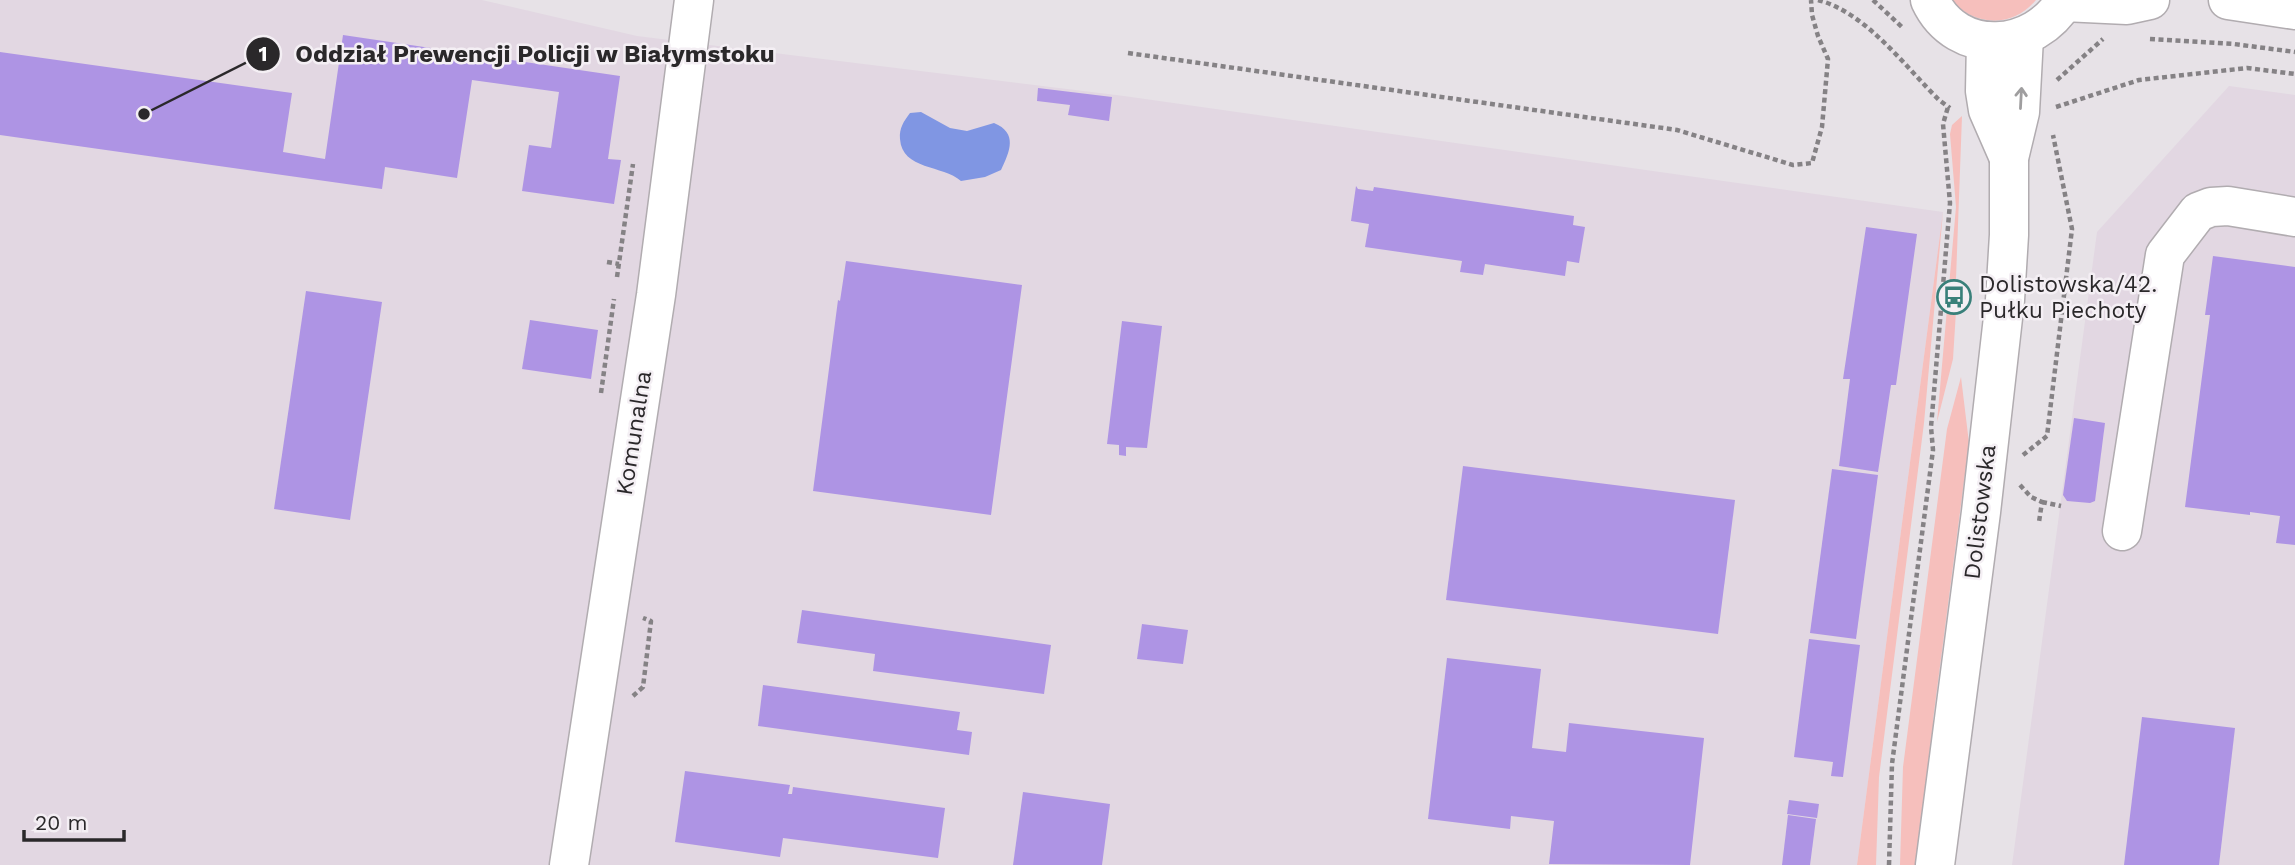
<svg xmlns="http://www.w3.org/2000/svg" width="2295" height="865" font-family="'Work Sans',sans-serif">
  <rect width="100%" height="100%" fill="#e7e2e7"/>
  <g fill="#e2d7e2">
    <path d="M0,0h482l155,36 487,60 819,116 -86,653h-1857z"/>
    <path d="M2229,86l66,9v770h-283l85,-633z"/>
  </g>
  <g fill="#f6bfbc">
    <path d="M1951,0h85c-23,28 -61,27 -85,0z"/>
    <path d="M1962,116l-6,163 -4,2 -1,29 5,1 -3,48 -16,63 19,-215 -6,-73 2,-9z"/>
    <path d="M1943,212l-19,211 -45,354 -3,88h-19z"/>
    <path d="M1961,377l8,66 -36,277 2,1 -17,144h-18l3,-98 44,-338z"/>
  </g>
  <path fill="#8096e3" d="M921,112l29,16 17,3 27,-8c24,10 16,28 7,47l-16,7 -24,4c-18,-16 -59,-11 -61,-42 -1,-11 4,-18 10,-26z"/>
  <g fill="#ae94e4">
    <path d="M343,35l277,41 -12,83 13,1 -7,44 -92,-13 7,-46 22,3 8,-56 -87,-12 -15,98 -72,-11 -3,22 -382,-54v-83l292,41 -9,59 42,7z"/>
    <path d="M1038,88l74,9 -3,24 -41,-6 2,-10 -33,-4z"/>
    <path d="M1356,186l2,3 15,2 1,-4 200,29 -1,9 12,2 -6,36 -12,-2 -2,15 -80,-12 -2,11 -23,-3 2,-11 -97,-14 4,-23 -18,-3z"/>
    <path d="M1866,227l51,7 -21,151h-5l-13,87 -39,-6 11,-87h-7z"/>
    <path d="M2213,256l82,11v278l-19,-2 4,-27 -30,-4v3l-65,-8 25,-192h-5z"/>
    <path d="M846,261l176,24 -31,230 -178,-24 25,-191 2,1z"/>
    <path d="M306,291l76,11 -32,218 -76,-11z"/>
    <path d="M530,320l68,10 -7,49 -69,-10z"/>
    <path d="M1122,321l40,5 -15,122 -21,-1v9l-7,-1v-10l-12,-1z"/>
    <path d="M2074,418l31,5 -10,78 -5,2 -23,-2 -4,-6z"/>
    <path d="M1463,466l272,34 -17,134 -272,-34z"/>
    <path d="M1832,469l46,6 -22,164 -46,-6z"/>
    <path d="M802,610l249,35 -7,49 -171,-23 2,-17 -78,-11z"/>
    <path d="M1142,624l46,6 -5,34 -46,-5z"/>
    <path d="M1809,639l51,6 -17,132 -12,-1 2,-14 -39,-5z"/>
    <path d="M1447,658l94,11 -9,79 34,4 3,-29 135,15 -14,127 -141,-1 5,-43 -43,-5 -1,13 -82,-10z"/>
    <path d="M763,685l197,27 -3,18 15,2 -3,23 -211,-29z"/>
    <path d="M2142,717l93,11 -16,137h-95z"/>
    <path d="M685,771l105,14 -2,9h4l1,-7 152,21 -7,50 -155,-20 -3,19 -105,-15z"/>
    <path d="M1023,792l87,12 -8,61h-89z"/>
    <path d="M1789,800l30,4 -2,14 -30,-4z"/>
    <path d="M1788,815l28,4 -6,46h-28z"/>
  </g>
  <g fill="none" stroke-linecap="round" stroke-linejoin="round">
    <g stroke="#b1acb0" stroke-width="41">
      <g id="minor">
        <path d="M1930,0c27,58 105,52 135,0"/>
        <path d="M2228,0l67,10"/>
        <path d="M2064,2l63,3 23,-5"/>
        <path d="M1986,41l-1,50 3,19 21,48"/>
        <path d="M2122,531l43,-276 33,-43 13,-5 17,-1 67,11"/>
        <path d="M569,865l87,-570 38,-295"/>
        <path d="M1935,865l46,-353 24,-212 4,-65v-77l11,-46 4,-75"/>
      </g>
    </g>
    <g stroke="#858285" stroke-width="4.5" stroke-dasharray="5 3.5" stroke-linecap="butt">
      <path d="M1818,0c47,12 87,66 121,100l11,8"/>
      <path d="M1873,0l30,28"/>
      <path d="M2150,39l84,5 61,8"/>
      <path d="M1128,53l549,77 116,35 19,-2 10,-36 6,-68 -10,-23 -6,-21 -1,-15"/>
      <path d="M2057,80l46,-41"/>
      <path d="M2056,107l83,-27 108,-12 48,6"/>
      <path d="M607,262l12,2"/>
      <path d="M617,277l16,-113"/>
      <path d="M601,393l13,-94"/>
      <path d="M2023,455l24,-19 25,-207 -19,-94"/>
      <path d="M2020,485l11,12 11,5 -3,20"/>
      <path d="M2042,502l19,4"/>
      <path d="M633,696l10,-9 8,-66 -8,-3"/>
      <path d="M1889,865l3,-101 41,-314 -2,-23 19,-224 -7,-79 5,-17"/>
    </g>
    <use href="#minor" stroke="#fff" stroke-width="38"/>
  </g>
  <defs><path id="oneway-shaft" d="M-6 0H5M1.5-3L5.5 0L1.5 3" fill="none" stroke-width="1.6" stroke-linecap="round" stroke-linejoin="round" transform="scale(1.75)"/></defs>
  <use stroke="#9f9e9f" href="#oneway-shaft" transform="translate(2021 98) rotate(-87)"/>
  <defs>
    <g id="bus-ring" transform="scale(1.75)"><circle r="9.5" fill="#f4eff4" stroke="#39807a" stroke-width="1.5"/><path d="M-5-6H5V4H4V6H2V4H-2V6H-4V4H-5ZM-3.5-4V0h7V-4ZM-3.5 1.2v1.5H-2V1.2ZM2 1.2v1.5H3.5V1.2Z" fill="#39807a"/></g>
  </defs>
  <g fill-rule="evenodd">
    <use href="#bus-ring" x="1954" y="297"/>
  </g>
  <g text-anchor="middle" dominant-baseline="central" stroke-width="5" stroke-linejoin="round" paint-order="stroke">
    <g font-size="23" fill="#2a282a" stroke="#f4eff4" text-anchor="start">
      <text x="1979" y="284">Dolistowska/42.<tspan x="1979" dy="26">Pułku Piechoty</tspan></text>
    </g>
    <g font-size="23" fill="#2a282a" stroke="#f4eff4">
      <text transform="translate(634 433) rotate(-81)">Komunalna</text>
      <text transform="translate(1980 512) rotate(-83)">Dolistowska</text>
    </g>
  </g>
  <path fill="none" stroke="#2a282a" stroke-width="2.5" d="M144 114L263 54"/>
  <g fill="#2a282a" stroke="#f4eff4" stroke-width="2.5">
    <circle cx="144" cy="114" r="7"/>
    <circle cx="263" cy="54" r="18"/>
  </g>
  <g font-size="21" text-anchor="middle" font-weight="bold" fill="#fff">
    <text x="263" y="61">1</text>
  </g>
  <g font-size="24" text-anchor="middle" font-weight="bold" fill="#2a282a" stroke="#f4eff4" stroke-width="5" stroke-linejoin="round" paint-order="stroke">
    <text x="535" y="62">Oddział Prewencji Policji w Białymstoku</text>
  </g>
  <path d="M24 830v10h100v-10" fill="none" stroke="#2a282a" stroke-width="3.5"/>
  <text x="35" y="830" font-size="21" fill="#2a282a" stroke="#f4eff4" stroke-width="5" paint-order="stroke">20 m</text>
</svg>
